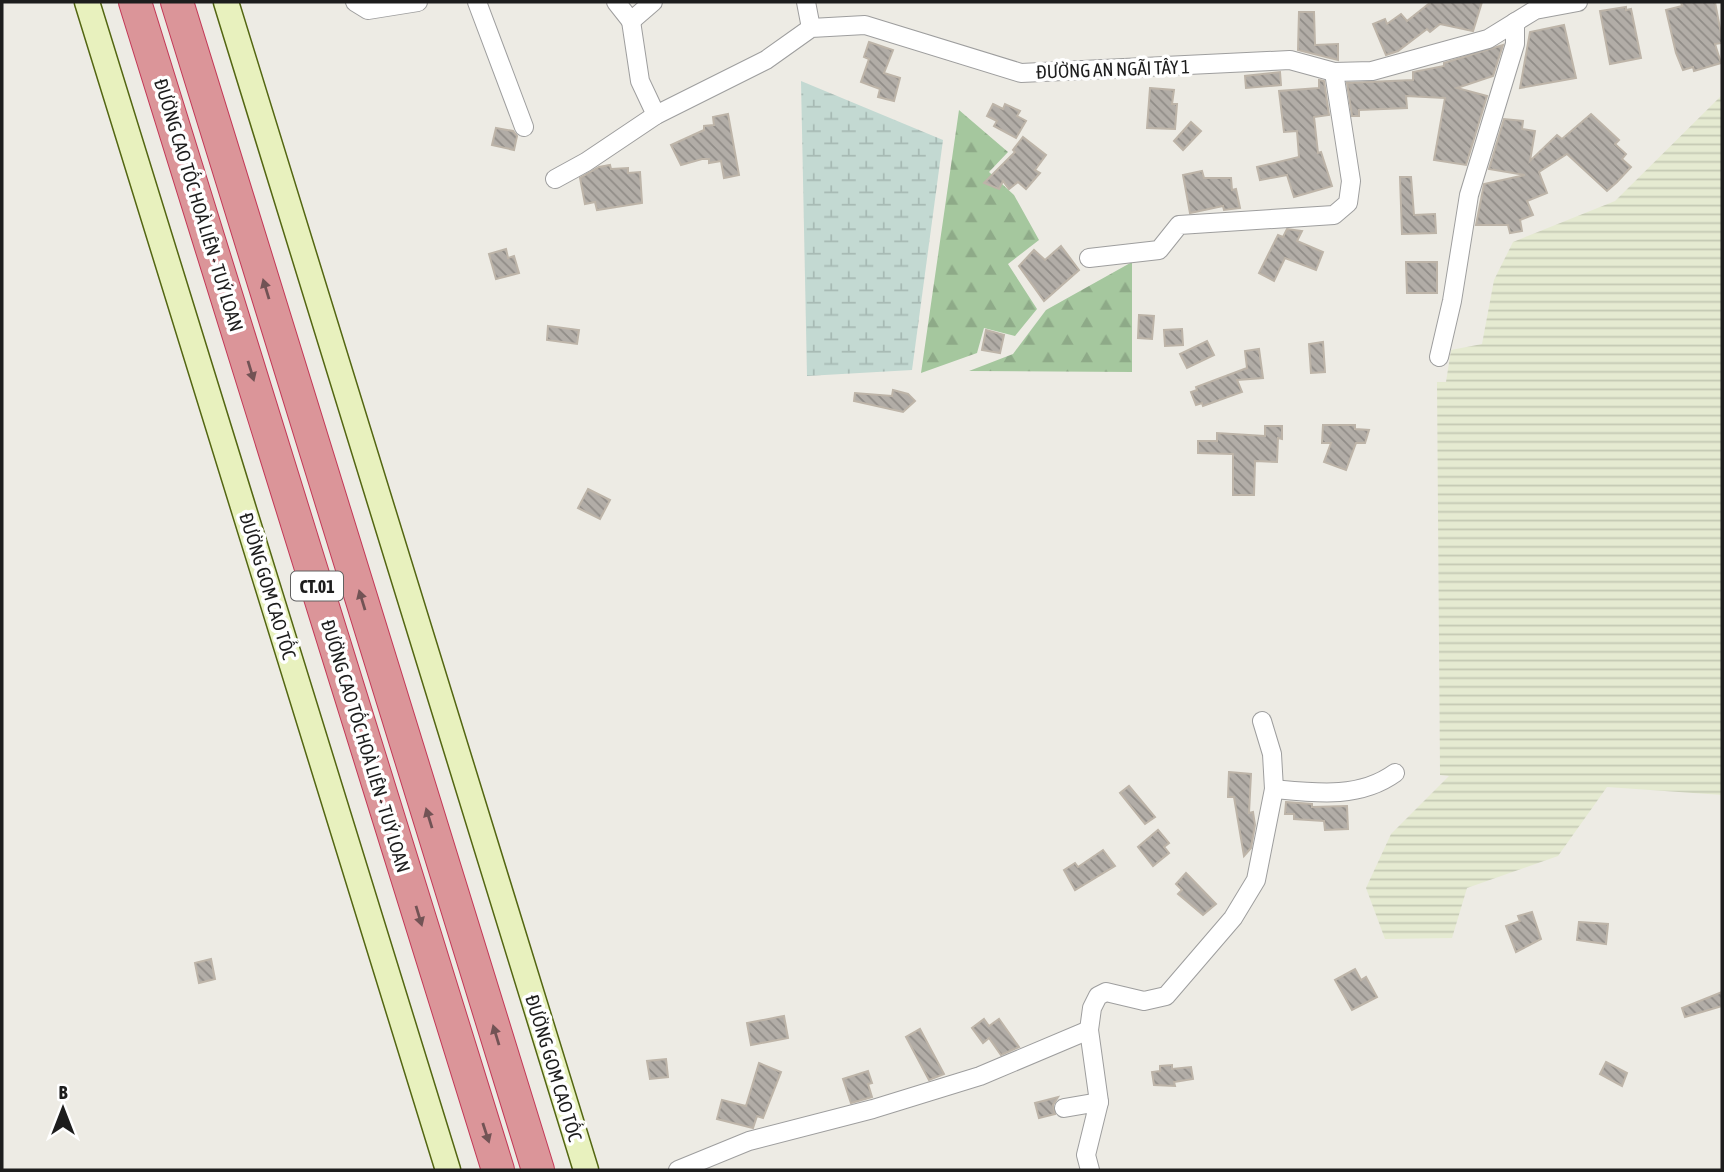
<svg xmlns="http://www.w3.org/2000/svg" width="1724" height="1172" font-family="'Asap Condensed',sans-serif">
  <defs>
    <pattern id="farmland-rules" width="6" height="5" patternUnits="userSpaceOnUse" patternTransform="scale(1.75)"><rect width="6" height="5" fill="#e5ead1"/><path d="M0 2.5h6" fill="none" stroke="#c4c8b3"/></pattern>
    <pattern id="forest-firs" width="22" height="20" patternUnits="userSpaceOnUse" patternTransform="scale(1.75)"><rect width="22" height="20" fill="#a5c79e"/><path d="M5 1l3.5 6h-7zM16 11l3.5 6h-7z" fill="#8eaa88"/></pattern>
    <pattern id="wetland-marsh" width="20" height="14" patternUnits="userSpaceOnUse" patternTransform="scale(1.75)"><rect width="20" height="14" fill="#c3d9d2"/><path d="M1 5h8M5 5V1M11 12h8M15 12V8" fill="none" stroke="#a7bab4"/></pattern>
    <pattern id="building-back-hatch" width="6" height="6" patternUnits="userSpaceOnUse" patternTransform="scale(1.75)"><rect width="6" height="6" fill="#b2ada7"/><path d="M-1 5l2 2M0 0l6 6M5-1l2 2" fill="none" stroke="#908c87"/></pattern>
  </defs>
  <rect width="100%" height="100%" fill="#edebe4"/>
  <path fill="url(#farmland-rules)" d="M1722,95v700l-115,-8 -49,69 -91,32 -15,50 -67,1 -19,-51 25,-54 58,-58 -9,-1 -3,-393h9l5,-32 31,-6 12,-64 19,-38 102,-41z"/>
  <g fill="url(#forest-firs)">
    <path d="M959,110l49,42 -19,20 25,23 25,45 -31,24 29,45 -22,27 -31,-8 -7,25 -56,20z"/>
    <path d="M1132,262v110l-163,-1 44,-17 33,-44z"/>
  </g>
  <path fill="url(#wetland-marsh)" d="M801,81l142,59 -31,230 -105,6z"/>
  <g fill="url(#building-back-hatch)" stroke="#bdb4a8" stroke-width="2">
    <path d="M1431,2h51l-9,29 -33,-7 -10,8 -3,-3 -29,22 -12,4 -13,-31 12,-5 2,5 14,-10 6,7z"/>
    <path d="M1681,2h34l7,37v4l-7,1 6,19 -27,8 -1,-4 -10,3 -7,-17 -10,-43 16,-4z"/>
    <path d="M1626,7v3l5,-1 10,49 -31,6 -10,-53z"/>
    <path d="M1299,12h15l1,33 23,-1v16l-40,-10z"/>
    <path d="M1564,25l12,53 -56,10 10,-56z"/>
    <path d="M869,42l24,8 -9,23 16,5 -6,23 -16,-4 2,-8 -19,-7 8,-23 -5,-2z"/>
    <path d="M1503,45l-10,31 -36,12 30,8 -21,69 -32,-5 11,-62 -39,-2 1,12 -48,2v6h-7l-5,-33 66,-3v-8l31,-6v-3z"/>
    <path d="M1280,72l1,13 -35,3 -1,-12z"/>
    <path d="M1319,80l5,1 5,34 -15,2 4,36 3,-1 11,34 -38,11 -7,-22 -27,5 -3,-13 42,-10 -2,-26 -13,1 -5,-41 40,-3z"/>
    <path d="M1150,88l24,2 -2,14h5l-2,25 -28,-1z"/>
    <path d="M993,104l10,5 2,-5 15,7 -3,5 9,5 -10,17 -22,-12 3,-5 -10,-5z"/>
    <path d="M728,114l11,61 -15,3 -3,-17 -12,2v-4h-7l-21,6 -10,-20 33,-15v-4l10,-1 -1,-8z"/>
    <path d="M1591,114l28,26 -4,4 11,10 -4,5 9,8 -14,15 -10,9 -40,-37 -28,18 8,21 -20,8 6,14 -13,5 2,11 -12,2 -2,-8h-32l8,-41 41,-9 -36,-6 15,-50 19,2 -1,8 13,2 -5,30 27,-26 5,4z"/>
    <path d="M1191,122l10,9 -18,19 -9,-9z"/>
    <path d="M496,128l17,3 4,5 -3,14 -22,-5z"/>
    <path d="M1023,137l23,18 -11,15 5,3 -14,16 -8,-7 -9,7 -6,-8 -4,8 -15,-6 31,-31 -2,-2z"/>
    <path d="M610,165l1,4 17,-1v5l12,-1 2,31 -45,7 -2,-8 -10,2 -5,-26 19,-11z"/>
    <path d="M1202,171l2,7h27l1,12 4,-1 4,19 -16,2 -1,-4 -33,7 -7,-38z"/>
    <path d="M1400,177h11l3,38 21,-1 1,19 -34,1z"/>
    <path d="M1287,229l15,2 -5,10 26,11 -7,18 -31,-12 -11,23 -15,-8 19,-38 5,2z"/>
    <path d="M1061,246l18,24 -35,31 -25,-35 15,-16 11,10z"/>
    <path d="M506,249l2,9 6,-2 5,17 -23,6 -7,-25z"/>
    <path d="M1406,262h31v31h-30z"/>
    <path d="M1139,315l15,1 -2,23 -14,-1z"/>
    <path d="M548,326l31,4 -2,14 -30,-4z"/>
    <path d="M1182,329l1,16 -18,1 -1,-16z"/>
    <path d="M986,330l18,5 -4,18 -18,-3z"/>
    <path d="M1207,341l7,14 -27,13 -7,-14z"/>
    <path d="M1323,342l2,30 -14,1 -2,-29z"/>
    <path d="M1259,349l4,29 -26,2 5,12 -39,14 -1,-3 -6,2 -5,-13 6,-2 -1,-3 51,-19 -2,-17z"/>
    <path d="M893,390l15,4 7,7 -12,11 -49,-11 1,-8 37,3z"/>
    <path d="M1323,425h32v4l14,1 -4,13h-9l-10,27 -22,-8 7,-19h-9z"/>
    <path d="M1265,426h17v13l-4,-1 -1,24 -22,-1 -1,34h-21v-41l-35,-1v-12h19v-8l48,3z"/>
    <path d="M588,489l22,11 -10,19 -22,-11z"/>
    <path d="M1229,772l22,2 -2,39 4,-1 2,13 -4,23 -7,8 -10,-59h-6z"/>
    <path d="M1129,786l26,31 -10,7 -25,-31z"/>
    <path d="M1286,802l26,2v3l35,-1 1,23 -23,1 -1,-9 -30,-2v-5h-9z"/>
    <path d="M1158,830l11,13 -5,4 5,6 -16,13 -15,-19z"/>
    <path d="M1103,850l12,16 -40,24 -11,-20 11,-7 3,4z"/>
    <path d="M1186,873l30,31 -13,11 -25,-21 4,-4 -6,-6z"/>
    <path d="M1532,912l9,27 -25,13 -10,-26 14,-5 -2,-5z"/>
    <path d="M1579,922l29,2 -2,20 -29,-4z"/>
    <path d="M211,959l4,20 -16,4 -4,-20z"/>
    <path d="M1355,969l6,11 5,-3 11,20 -25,13 -17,-30z"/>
    <path d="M1722,992v14l-37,11 -3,-9z"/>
    <path d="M784,1016l4,22 -37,7 -4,-22z"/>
    <path d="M984,1019l5,7 10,-7 20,28 -18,8 -12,-17 -6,5 -11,-15z"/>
    <path d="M920,1029l24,45 -15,6 -23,-43z"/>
    <path d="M666,1059l2,18 -18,2 -3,-18z"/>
    <path d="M1606,1062l21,11 -5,13 -22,-12z"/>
    <path d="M759,1063l22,9 -18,46 -6,-2 -4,12 -36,-9 5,-19 24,6z"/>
    <path d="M1172,1065v4l19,-2 2,12 -19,3 1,4 -21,-1 -2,-13 8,-1v-5z"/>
    <path d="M868,1071l4,12 -4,1 4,13 -21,6 -8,-24z"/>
    <path d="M1058,1097l-5,8 2,9 -16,4 -4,-15z"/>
  </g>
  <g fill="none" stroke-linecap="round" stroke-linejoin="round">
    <g stroke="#9e9e9e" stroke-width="20">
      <g id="street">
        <path d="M355,2l13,8 50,-8"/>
        <path d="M477,2l47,125"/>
        <path d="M616,2l15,19 22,-19"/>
        <path d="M806,2l5,26"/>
        <path d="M631,21l9,60 16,34"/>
        <path d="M555,179l31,-17 70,-47 110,-55 45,-32 54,-3 156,48 269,-13 44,12 38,-1 116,-32 47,-29 43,-8"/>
        <path d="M1089,258l70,-8 20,-25 155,-10 14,-12 3,-22 -17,-109"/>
        <path d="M1439,357l13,-56 17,-106 46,-151v-22"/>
        <path d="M1274,789c41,4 85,10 121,-16"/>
        <path d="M1099,1102l-10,-72 3,-22 6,-12 8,-4 38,9 22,-5 67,-78 23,-38 18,-91 -2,-35 -10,-33"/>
        <path d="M1064,1108l35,-6 -13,53 4,15"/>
        <path d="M678,1170l71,-29 124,-32 107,-33 109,-46"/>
      </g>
    </g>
    <g stroke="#536612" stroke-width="27">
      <g id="secondary">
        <path d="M87,2l361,1168"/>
        <path d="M226,2l360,1168"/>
      </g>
    </g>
    <g stroke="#c33957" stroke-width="34">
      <g id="highway">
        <path d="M135,2l363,1168"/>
        <path d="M177,2l361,1168"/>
      </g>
    </g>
    <use href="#street" stroke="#fff" stroke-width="18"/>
    <use href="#secondary" stroke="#e8f1be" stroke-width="24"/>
    <use href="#highway" stroke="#db9599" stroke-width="32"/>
  </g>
  <defs><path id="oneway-solid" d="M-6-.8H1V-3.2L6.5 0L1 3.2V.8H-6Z" transform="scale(1.75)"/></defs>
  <g fill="#725355">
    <use href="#oneway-solid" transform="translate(266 289) rotate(-107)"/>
    <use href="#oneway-solid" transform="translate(251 371) rotate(73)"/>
    <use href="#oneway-solid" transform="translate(362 600) rotate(-107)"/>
    <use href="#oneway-solid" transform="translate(429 818) rotate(-107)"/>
    <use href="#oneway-solid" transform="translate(419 916) rotate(73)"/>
    <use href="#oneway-solid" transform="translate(496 1035) rotate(-107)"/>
    <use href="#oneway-solid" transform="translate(486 1133) rotate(72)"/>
  </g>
  <g text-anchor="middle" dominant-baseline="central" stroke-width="7" stroke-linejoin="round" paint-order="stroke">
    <rect fill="#fff" stroke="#616161" stroke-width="2" x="291" y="571.5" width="52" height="29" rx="5"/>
    <g font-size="18" font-weight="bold" fill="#1d1d1d">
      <text x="317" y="586">CT.01</text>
    </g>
    <g font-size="19" fill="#1d1d1d" stroke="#fff">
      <text transform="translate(1113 69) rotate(-2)">ĐƯỜNG AN NGÃI TÂY 1</text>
      <text transform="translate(199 205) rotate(73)">ĐƯỜNG CAO TỐC HOÀ LIÊN - TUÝ LOAN</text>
      <text transform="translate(268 586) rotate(73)">ĐƯỜNG GOM CAO TỐC</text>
      <text transform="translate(366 746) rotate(73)">ĐƯỜNG CAO TỐC HOÀ LIÊN - TUÝ LOAN</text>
      <text transform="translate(554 1068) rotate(73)">ĐƯỜNG GOM CAO TỐC</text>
    </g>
  </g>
  <rect width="1724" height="1172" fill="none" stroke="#1d1d1d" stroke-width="7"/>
  <g transform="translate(63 1109)" stroke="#ffffff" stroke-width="5" paint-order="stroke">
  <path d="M0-5L12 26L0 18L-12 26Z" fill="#1d1d1d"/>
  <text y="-10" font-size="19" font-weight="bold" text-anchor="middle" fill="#1d1d1d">B</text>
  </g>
</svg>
